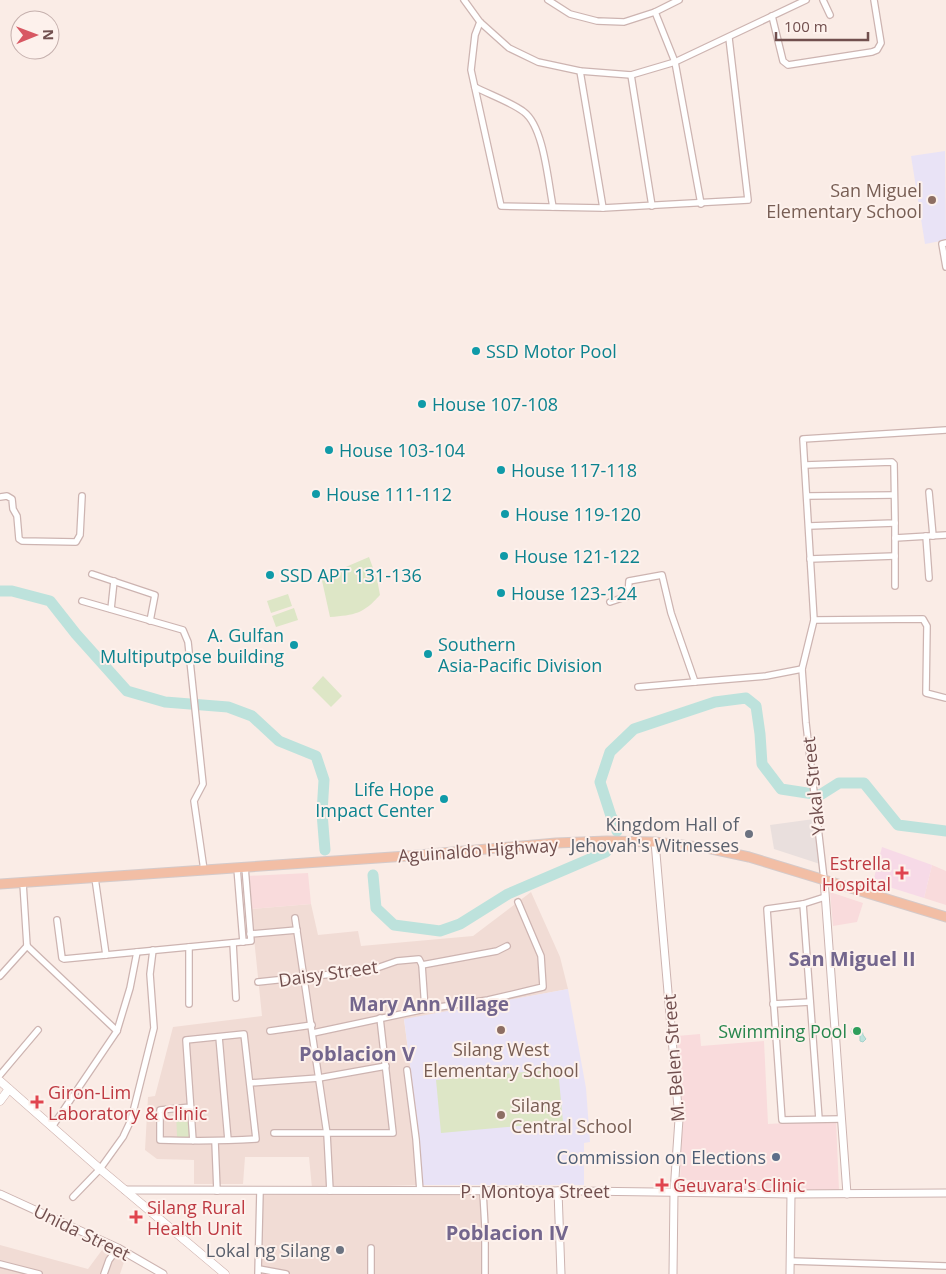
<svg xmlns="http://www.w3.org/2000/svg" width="946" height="1274" font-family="'Open Sans',sans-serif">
  <rect width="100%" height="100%" fill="#faece6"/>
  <g fill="#f1dcd5">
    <path d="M531,892l29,65 8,32 -164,31 8,60 9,105 -109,3 -3,-31h-64l-2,27h-49v-24l-37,-1 -12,-9 3,-53 7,-1 18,-69 89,-11 -11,-107 60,-5 7,31 40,-4 3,15 112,-10z"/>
    <path d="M260,1191l223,1 1,82h-226z"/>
    <path d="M0,1245l88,24 17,-23 21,10 -6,18h-120z"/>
  </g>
  <g fill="#f9dbdc">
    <path d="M932,865l14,6v34l-22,-7z"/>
    <path d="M308,873l3,31 -60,5 -4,-33z"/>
    <path d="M830,892l33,11 -6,19 -24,4z"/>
    <path d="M700,1034l1,12 63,-5 4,83 68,-4 3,70h-53l-91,-3v-7h-15l3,-67 -6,-77z"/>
  </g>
  <path fill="#e9dfdd" d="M814,819l6,45 -46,-15 -4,-24z"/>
  <g fill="#e9e3f6">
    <path d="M945,151l1,89 -21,4 -14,-88z"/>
    <path d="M568,989l18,99 4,54 -6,1v42h-163l-9,-105 -8,-61z"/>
  </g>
  <path fill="#f7dae7" d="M882,847l50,18 -8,33 -51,-16z"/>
  <g fill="#dde6c6">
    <path d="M369,557l8,22 3,16c-17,19 -25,20 -50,22l-9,-41 13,-4z"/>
    <path d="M288,594l4,12 -21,7 -4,-12z"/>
    <path d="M294,608l4,12 -22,7 -4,-11z"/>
    <path d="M323,676l19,20 -11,11 -19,-19z"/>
    <path d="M558,1069l5,53 -122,11 -5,-53z"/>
    <path d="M188,1110l2,27h-13l-1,-26z"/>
  </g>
  <path fill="#bde2dc" stroke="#a4d2cb" d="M858,1028l4,1 1,6 3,4 -3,3 -3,-1v-5l-7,-1 -2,-3 1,-4z"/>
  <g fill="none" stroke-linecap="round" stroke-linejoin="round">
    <g stroke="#bde2dc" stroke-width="11">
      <path d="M0,591h12l38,10 26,33 51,57 38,11 63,5 24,9 27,25 37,15 8,24 -2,33 3,37"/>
      <path d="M617,831l1,-3 -7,-12 -11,-34 10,-30 24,-23 81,-27 31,-4 10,8 4,28 2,30 19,25 39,6 19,-12h25l34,42 48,6"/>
      <path d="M373,875l3,33 18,17 46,6 20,-7 48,-30 98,-42"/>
    </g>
    <g stroke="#cdb4b1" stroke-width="8">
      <g id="minor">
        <path d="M464,0l16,22 29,26 29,14 42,9 51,4 44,-13 131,-62"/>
        <path d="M548,0l22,14 27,7 27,1 31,-10 24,-12"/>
        <path d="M823,0l7,15"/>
        <path d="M655,12l20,50 26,142"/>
        <path d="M772,16l11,45 5,4 84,-13 5,-2 4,-7 -7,-43"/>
        <path d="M480,22l-5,13 -4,35 30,136 102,2 145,-8 -19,-162"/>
        <path d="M580,71l23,137"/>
        <path d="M631,75l21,131"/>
        <path d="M475,87c13,7 38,16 49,25 20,15 24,70 29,95"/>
        <path d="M946,243l-4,1 4,23"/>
        <path d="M805,465l87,-3 2,2 1,59 -86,3"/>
        <path d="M929,492l4,44"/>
        <path d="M808,496l86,-1"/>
        <path d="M0,497l7,-1 5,3 1,10 4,7 2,23 3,2 54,1 4,-7 2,-39"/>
        <path d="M895,523v15l51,-3"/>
        <path d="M926,536l3,42"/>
        <path d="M895,538v48"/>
        <path d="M810,559l85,-3"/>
        <path d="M92,574l63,21 -5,26"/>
        <path d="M82,601l101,29 5,12 15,142 -9,17 10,69"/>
        <path d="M610,602l18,-6 1,-15 33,-6 9,38 24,69 71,-6 36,-7"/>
        <path d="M111,609l3,-28"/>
        <path d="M814,620l109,-1 4,7 -1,67 20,5"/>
        <path d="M638,687l57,-5"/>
        <path d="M237,868l6,74"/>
        <path d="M95,878l11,77"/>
        <path d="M824,879l-18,-156 -4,-54 12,-49 -11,-181 143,-9"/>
        <path d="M23,883l4,63"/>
        <path d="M825,897l-22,7 -36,5 15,211 59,-1"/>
        <path d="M803,904l16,215"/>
        <path d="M295,918l32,216 3,57"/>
        <path d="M57,920l5,38 2,1 187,-18 -6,-74"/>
        <path d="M250,934l47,-4"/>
        <path d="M233,943l3,55"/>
        <path d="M27,946l90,85"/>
        <path d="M189,947v57"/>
        <path d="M422,965l75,-14 10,-5"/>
        <path d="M0,976l27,-30"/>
        <path d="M258,982l113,-12 26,-9 22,-2 3,6 3,44"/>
        <path d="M773,1004l37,-2"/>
        <path d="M270,1031l42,-6"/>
        <path d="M313,1033l112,-24 63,-9 55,-13 -2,-31 -23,-54"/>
        <path d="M219,1037l9,103"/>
        <path d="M407,1070l9,69 4,52"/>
        <path d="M0,1075l38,-45"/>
        <path d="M250,1083l69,-5 67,-12"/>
        <path d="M191,1107l-31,3v30c32,1 63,1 96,-1l-12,-105 -58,6 7,101"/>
        <path d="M52,1127l65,-96 13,-43 7,-36"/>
        <path d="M274,1133h119l-13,-115"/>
        <path d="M215,1141l2,50"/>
        <path d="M483,1192l2,35v47"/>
        <path d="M73,1197l27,-28 23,-32 8,-17 23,-92 -4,-54 3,-24"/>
        <path d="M790,1261l156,5"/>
        <path d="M0,1264l39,10"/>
        <path d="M259,1269l27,5"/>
        <path d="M104,1274l5,-14 9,-12"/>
        <path d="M258,1274l2,-83"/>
        <path d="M371,1274v-26"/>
      </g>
    </g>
    <g stroke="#cdb4b1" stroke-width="9">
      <g id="tertiary">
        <path d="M655,842l24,277 -5,73 -1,82"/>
        <path d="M824,879l23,315"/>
        <path d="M125,1190l456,1 210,3 155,-1"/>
        <path d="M558,1191l3,83"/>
        <path d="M0,1194l118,54 45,26"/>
        <path d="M790,1274l1,-80"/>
      </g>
    </g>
    <g stroke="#cfb2ae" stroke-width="9">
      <g id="secondary">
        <path d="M0,1081l100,88 125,105"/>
        <path d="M0,1101l9,-12"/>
      </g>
    </g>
    <g stroke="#d4caca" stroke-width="11">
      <path id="primary" d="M0,884l407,-28 149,-13 51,-2 48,1 52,6 42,9 197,60"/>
    </g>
    <use href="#minor" stroke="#fff" stroke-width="5.5"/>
    <use href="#tertiary" stroke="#fff" stroke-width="7"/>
    <use href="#secondary" stroke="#fff" stroke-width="8"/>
    <use href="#primary" stroke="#f2bea5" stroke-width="9"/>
  </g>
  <g fill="#8d6e63" stroke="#fdf1ec" stroke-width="2">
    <circle cx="932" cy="200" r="5"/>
    <circle cx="501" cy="1030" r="5"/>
    <circle cx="501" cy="1115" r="5"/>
  </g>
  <g fill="#0f9aa8" stroke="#fdf1ec" stroke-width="2">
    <circle cx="476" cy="351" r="5"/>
    <circle cx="422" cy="404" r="5"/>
    <circle cx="329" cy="450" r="5"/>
    <circle cx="501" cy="470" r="5"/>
    <circle cx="316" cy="494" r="5"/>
    <circle cx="505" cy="514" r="5"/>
    <circle cx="504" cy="556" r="5"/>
    <circle cx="270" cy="575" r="5"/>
    <circle cx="501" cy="593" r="5"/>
    <circle cx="294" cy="645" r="5"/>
    <circle cx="428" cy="654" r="5"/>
    <circle cx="444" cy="799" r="5"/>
  </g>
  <g fill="#6b7280" stroke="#fdf1ec" stroke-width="2">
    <circle cx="749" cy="834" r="5"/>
    <circle cx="340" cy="1250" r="5"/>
  </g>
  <g fill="#e0444e" stroke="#fdf1ec" stroke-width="2">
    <path d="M899.5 865.5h5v5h5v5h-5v5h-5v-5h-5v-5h5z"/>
    <path d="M34.5 1094.5h5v5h5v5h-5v5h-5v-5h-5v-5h5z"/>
    <path d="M659.5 1177.5h5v5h5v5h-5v5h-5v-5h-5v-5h5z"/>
    <path d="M133.5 1209.5h5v5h5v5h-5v5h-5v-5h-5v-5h5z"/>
  </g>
  <circle fill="#2e9e5b" stroke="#fdf1ec" stroke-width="2" cx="857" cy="1031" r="5"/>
  <circle fill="#5c6f8a" stroke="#fdf1ec" stroke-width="2" cx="776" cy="1157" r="5"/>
  <g text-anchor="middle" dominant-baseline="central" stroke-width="4" stroke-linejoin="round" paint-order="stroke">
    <g font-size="18" fill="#785e54" stroke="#fdf1ec" text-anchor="end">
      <text x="922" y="190">San Miguel<tspan x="922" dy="21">Elementary School</tspan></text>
      <text x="501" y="1049" text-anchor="middle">Silang West<tspan x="501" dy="21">Elementary School</tspan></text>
      <text x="511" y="1105" text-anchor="start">Silang<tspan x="511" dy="21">Central School</tspan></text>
    </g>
    <g font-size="18" fill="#0d838f" stroke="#fdf1ec" text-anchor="start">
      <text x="486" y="351">SSD Motor Pool</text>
      <text x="432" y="404">House 107-108</text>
      <text x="339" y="450">House 103-104</text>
      <text x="511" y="470">House 117-118</text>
      <text x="326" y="494">House 111-112</text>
      <text x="515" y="514">House 119-120</text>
      <text x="514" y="556">House 121-122</text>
      <text x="280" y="575">SSD APT 131-136</text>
      <text x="511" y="593">House 123-124</text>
      <text x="284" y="635" text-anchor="end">A. Gulfan<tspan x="284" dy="21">Multiputpose building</tspan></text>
      <text x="438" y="644">Southern<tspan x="438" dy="21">Asia-Pacific Division</tspan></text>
      <text x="434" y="789" text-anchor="end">Life Hope<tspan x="434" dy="21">Impact Center</tspan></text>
    </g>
    <g font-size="18" fill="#714f4e" stroke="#fdf1ec">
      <text transform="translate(813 786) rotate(-96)">Yakal Street</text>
      <text transform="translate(478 850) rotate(-4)">Aguinaldo Highway</text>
      <text transform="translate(328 973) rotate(-8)">Daisy Street</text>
      <text transform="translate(673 1058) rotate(-94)">M. Belen Street</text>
      <text x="535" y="1191">P. Montoya Street</text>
      <text transform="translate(82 1232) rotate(26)">Unida Street</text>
    </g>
    <g font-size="18" fill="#5b616d" stroke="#fdf1ec" text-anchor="end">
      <text x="739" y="824">Kingdom Hall of<tspan x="739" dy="21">Jehovah's Witnesses</tspan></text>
      <text x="330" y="1250">Lokal ng Silang</text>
    </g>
    <g font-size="18" fill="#be3a42" stroke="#fdf1ec" text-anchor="start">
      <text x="891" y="863" text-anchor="end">Estrella<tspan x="891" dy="21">Hospital</tspan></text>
      <text x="48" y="1092">Giron-Lim<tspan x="48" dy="21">Laboratory &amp; Clinic</tspan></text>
      <text x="673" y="1185">Geuvara's Clinic</text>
      <text x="147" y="1207">Silang Rural<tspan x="147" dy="21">Health Unit</tspan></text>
    </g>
    <g font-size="18" fill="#27864d" stroke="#fdf1ec" text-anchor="end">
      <text x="847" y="1031">Swimming Pool</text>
    </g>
    <g font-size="18" fill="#4e5e75" stroke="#fdf1ec" text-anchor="end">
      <text x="766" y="1157">Commission on Elections</text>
    </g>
    <g font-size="19" font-weight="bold" fill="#73668d" stroke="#fdf1ec">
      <text x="429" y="1004">Mary Ann Village</text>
    </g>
    <g font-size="20" font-weight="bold" fill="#73668d" stroke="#fdf1ec">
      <text x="852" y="958">San Miguel II</text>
      <text x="357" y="1053">Poblacion V</text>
      <text x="507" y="1232">Poblacion IV</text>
    </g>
  </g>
  <g transform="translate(35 35) rotate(89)"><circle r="24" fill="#fdf1ec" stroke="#c5b0ad"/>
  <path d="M0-4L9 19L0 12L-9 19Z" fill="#d85863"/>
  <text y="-8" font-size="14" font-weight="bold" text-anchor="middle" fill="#714f4e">N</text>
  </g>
  <path d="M776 32v8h92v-8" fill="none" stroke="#714f4e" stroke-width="2.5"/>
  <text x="784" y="32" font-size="15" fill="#714f4e" stroke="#fdf1ec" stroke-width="4" paint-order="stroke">100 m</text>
</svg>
